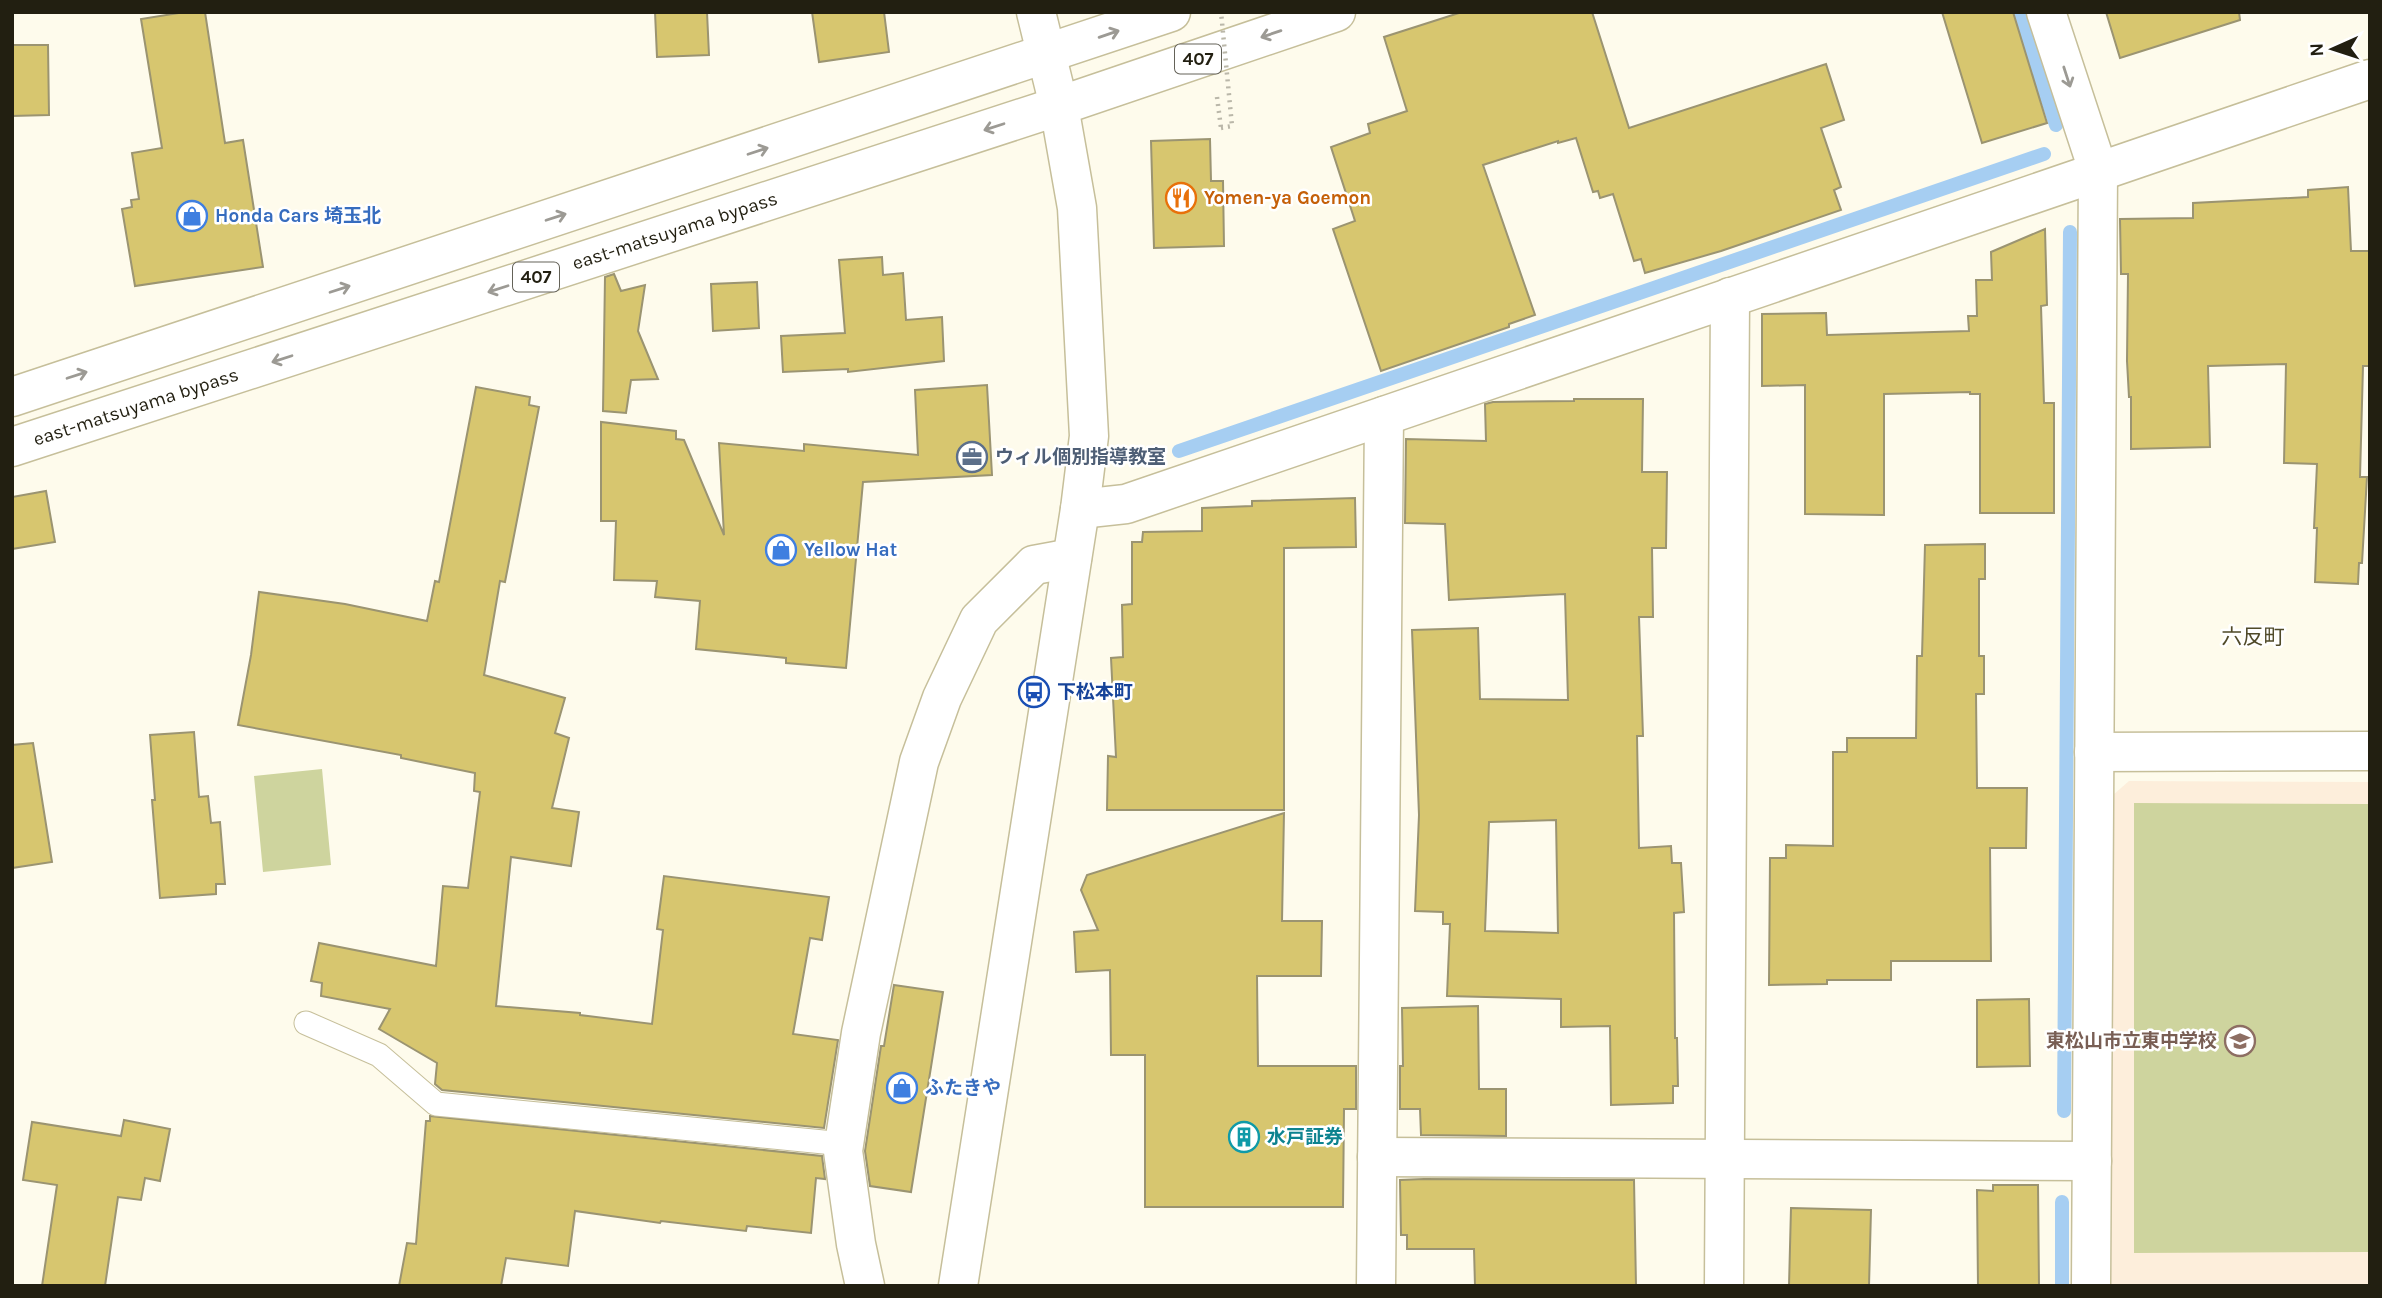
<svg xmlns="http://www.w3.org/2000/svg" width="2382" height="1298" font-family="Karla,'Noto Sans JP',sans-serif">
  <rect width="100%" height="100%" fill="#fefbec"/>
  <path fill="#fdeedb" d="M2129,781l241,1v504h-261l4,-491z"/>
  <g fill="#ced49e">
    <path d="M322,769l9,96 -68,7 -9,-96z"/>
    <path d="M2134,803l236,1v448l-236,1z"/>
  </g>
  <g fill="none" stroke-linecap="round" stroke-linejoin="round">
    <g stroke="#a6cef2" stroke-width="14">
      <path d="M2019,12l37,113"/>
      <path d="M1179,451l865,-297"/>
      <path d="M2064,1111l6,-879"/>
      <path d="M2062,1286v-84"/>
    </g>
  </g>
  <g fill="#d7c66f" stroke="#9b9471" stroke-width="2" fill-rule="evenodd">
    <path d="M185,12h20l20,131 18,-3 20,127 -128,19 -13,-77 10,-2 -1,-7 8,-1 -7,-46 30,-5 -21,-129z"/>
    <path d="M655,12h52l2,43 -52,2z"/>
    <path d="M812,12h72l5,40 -70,10z"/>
    <path d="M1462,12h130l37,116 197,-64 18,56 -23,8 20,59 -7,3 7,20 -120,41 -76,22 -4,-14 -7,2 -21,-67 -13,4 -2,-7 -5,1 -17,-54 -18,5v-2l-75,24 52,150 -26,9v3l-128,44 -48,-142 22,-8 -24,-74 39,-14 -2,-9 39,-13 -23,-74z"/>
    <path d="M1942,12h71l34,111 -65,20z"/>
    <path d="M2106,12h133l1,8 -120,38z"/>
    <path d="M12,45h36l1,70 -37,1z"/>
    <path d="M1210,139l1,42h12l1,65 -70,2 -3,-107z"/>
    <path d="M2348,187l3,64h19v115h-7l-3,111h7l-5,86h-3l-1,21 -43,-2 2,-54h-3l3,-64 -33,-1 2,-99 -78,2 2,81 -79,2v-52h-2l-2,-36 1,-87h-7l-1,-55 73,-1v-15l115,-6v-7z"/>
    <path d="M2045,229l2,76 -6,1 3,97h10v110h-74v-119h-10v-2l-86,2v121l-79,-1v-129l-43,1v-72l64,-1 1,22 142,-4 -1,-15h9l-1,-36h16l-1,-28z"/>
    <path d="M882,257l1,18 20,-2 3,47 36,-3 2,44 -96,11v-3l-65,3 -2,-36 64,-3 -6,-73z"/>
    <path d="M614,274l7,17 24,-6 -7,46 20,48 -27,1 -5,33 -23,-2 2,-134z"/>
    <path d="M757,282l2,46 -46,3 -2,-47z"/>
    <path d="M987,385l5,90 -129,7 -17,186 -60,-5v-5l-90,-9 4,-48 -45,-4 2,-16 -43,-1 2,-59h-15v-99l75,9v8l8,1 40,95 -5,-92 85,8v-7l114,11 -3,-65z"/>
    <path d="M476,387l54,10 -1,8 10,2 -34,175 -5,-1 -16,94 81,23 -10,35 14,5 -17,70 27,4 -8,54 -60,-9 -15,149 84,7v2l72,9 11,-94 -6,-1 7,-53 165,21 -7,43 -12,-2 -17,96 45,6 -14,88 -382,-38 -7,-6 2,-21 -58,-34 11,-20 -69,-13 1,-13 -11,-2 8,-38 117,23 7,-80 25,2 12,-96 -6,-1 1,-18 -74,-15v-3l-163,-30 13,-70 8,-63 86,12 82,17 8,-40 4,1z"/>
    <path d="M1574,399h69l-1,73h25l-1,76h-14l1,69h-14l4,119h-6l2,112 32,-2 1,17h9l3,49 -10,1 1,125h2l1,48h-5v17l-62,2 -1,-79 -49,1v-28l-114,-3 3,-72h-7v-12l-28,-1 4,-96 -7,-185 66,-2 2,71 88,1 -3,-106 -116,6 -4,-76 -40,-1 1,-84 80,2 -1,-37 8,-2 81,-1zM1556,820l2,113 -73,-2 4,-109z"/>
    <path d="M46,491l9,51 -43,7v-52z"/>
    <path d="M1355,498l1,49 -72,1v262h-177l1,-54 8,1 -5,-99 12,-1 -1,-52 10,-1v-62h10l1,-10 59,-1v-23l50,-2v-5z"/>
    <path d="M1985,544v35h-6v77h5v38h-8l1,94h50l-1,60h-36l1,113h-100v19h-64v4l-58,1 1,-127h16v-13l47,1v-94h14v-14h69l1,-82h5l3,-111z"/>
    <path d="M194,732l5,65 9,-1 3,27 9,-1 5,62h-9v10l-56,4 -8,-98h3l-5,-65z"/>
    <path d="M33,743l19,119 -40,6v-123z"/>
    <path d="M1284,813l-2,108h40l-1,55h-64l1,90h98v43h-12l-1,98h-198v-152h-34l-1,-85 -34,2 -2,-40 24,-2 -17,-40 6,-15z"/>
    <path d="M894,985l49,7 -32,200 -41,-6 -5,-35 16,-105h3z"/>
    <path d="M2029,999l1,67 -53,1v-67z"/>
    <path d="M1478,1006l1,83h27v47l-85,-1 -1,-26h-20v-43h3l-1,-58z"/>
    <path d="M430,1116l392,40 3,23 -9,-1 -5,55 -64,-7 -1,5 -85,-10 -1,2 -85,-12 -7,55 -62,-8 -5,28h-102l8,-43 9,1 10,-123h4z"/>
    <path d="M124,1120l46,9 -10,52 -15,-3 -4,22 -23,-3 -13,89h-63l15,-101 -34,-5 9,-58 89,14z"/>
    <path d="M1424,1179l210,1 2,106h-161l-1,-37h-67v-14h-6l-1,-55z"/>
    <path d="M1993,1185h45l1,101h-61l-1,-96 16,1z"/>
    <path d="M1791,1208l80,2 -2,76h-80z"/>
  </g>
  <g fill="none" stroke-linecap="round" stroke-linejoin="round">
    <g stroke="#c6bf9a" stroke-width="25">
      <path id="service" d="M306,1023l73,32 57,49 408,40"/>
    </g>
    <g stroke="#c6bf9a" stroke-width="41">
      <g id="minor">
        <path d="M2046,12l52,158 -7,1116"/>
        <path d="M1080,509l46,-5 1244,-425"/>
        <path d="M2094,752l276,-1"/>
        <path d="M1377,1157l715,4"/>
        <path d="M865,1286l-9,-42 -13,-93 18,-118 58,-271 23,-64 37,-78 55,-55 38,-7"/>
        <path d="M1376,1286l8,-870"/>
        <path d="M1724,1286l6,-989"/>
      </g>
    </g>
    <g stroke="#c6bf9a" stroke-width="41">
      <path id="tertiary" d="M958,1286l122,-777 9,-73 -12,-228 -18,-102 -23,-94"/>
    </g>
    <g stroke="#c6bf9a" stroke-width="41">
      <g id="trunk">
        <path d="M12,397l1159,-385"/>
        <path d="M12,447l1047,-341 277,-94"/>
      </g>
    </g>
    <path stroke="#bab7a9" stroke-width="4.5" stroke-dasharray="2 5" stroke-linecap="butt" d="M1217,97l4,31"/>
    <use href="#service" stroke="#fff" stroke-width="23"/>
    <use href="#minor" stroke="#fff" stroke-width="38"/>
    <use href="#tertiary" stroke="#fff" stroke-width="38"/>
    <use href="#trunk" stroke="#fff" stroke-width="38"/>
    <path stroke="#bab7a9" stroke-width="4.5" stroke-dasharray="2 5" stroke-linecap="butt" d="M1221,128l11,-2 -11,-114"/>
  </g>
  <defs><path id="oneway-shaft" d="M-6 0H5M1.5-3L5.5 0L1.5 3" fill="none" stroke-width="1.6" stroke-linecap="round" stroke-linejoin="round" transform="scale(1.75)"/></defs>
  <g stroke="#9c9a94">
    <use href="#oneway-shaft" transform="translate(1109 34) rotate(-19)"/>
    <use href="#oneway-shaft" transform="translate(1271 34) rotate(161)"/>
    <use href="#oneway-shaft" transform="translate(2067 77) rotate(72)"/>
    <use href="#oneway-shaft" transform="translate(994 127) rotate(162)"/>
    <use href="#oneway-shaft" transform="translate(758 151) rotate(-18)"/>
    <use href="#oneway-shaft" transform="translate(556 217) rotate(-18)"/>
    <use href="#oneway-shaft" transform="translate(340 289) rotate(-18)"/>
    <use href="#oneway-shaft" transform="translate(498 289) rotate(162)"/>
    <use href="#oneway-shaft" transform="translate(282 359) rotate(162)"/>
    <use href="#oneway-shaft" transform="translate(77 375) rotate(-18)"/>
  </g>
  <defs>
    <g id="restaurant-ring" transform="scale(1.575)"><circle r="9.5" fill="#fff" stroke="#e8710a" stroke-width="1.5"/><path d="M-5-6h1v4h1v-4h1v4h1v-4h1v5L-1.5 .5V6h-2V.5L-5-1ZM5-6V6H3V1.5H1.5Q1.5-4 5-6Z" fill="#e8710a"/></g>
    <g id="shop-ring" transform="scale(1.575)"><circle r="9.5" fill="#fff" stroke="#3f7fe0" stroke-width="1.5"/><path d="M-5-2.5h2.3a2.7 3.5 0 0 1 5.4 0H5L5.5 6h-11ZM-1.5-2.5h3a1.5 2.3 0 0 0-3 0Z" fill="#3f7fe0"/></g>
    <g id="office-ring" transform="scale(1.575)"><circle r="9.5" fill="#fff" stroke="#5c6f8a" stroke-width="1.5"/><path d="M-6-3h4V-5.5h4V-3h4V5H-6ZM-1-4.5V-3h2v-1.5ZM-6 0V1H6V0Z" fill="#5c6f8a"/></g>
    <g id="bus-ring" transform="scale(1.575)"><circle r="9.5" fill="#fff" stroke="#1a4fb4" stroke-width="1.5"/><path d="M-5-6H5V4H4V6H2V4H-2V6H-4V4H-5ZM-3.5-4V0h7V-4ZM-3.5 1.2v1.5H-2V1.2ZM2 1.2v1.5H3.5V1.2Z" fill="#1a4fb4"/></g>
    <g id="school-ring" transform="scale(1.575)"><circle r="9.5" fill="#fff" stroke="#8d6e63" stroke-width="1.5"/><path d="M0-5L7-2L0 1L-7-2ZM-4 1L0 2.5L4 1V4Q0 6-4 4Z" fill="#8d6e63"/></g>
    <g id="building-ring" transform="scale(1.575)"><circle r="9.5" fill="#fff" stroke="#0f9aa8" stroke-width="1.5"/><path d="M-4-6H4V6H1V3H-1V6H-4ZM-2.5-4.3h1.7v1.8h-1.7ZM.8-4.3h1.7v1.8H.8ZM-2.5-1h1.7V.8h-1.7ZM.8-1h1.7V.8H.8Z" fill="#0f9aa8"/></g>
  </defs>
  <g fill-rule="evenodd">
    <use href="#restaurant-ring" x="1181" y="198"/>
    <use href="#shop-ring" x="192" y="216"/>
    <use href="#office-ring" x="972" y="457"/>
    <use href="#shop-ring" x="781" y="550"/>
    <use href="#bus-ring" x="1034" y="692"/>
    <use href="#school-ring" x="2240" y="1041"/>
    <use href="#shop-ring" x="902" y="1088"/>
    <use href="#building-ring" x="1244" y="1137"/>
  </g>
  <g text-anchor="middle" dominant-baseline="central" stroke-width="5" stroke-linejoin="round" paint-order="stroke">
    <g fill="#fff" stroke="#646258" stroke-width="2">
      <rect x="1175" y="44.5" width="46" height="29" rx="5"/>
      <rect x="513" y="262.5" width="46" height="29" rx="5"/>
    </g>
    <g font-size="18" font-weight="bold" fill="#221f11">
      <text x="1198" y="59">407</text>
      <text x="536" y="277">407</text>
    </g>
    <g font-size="19" font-weight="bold" fill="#c56008" stroke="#fff" text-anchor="start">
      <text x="1204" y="198">Yomen-ya Goemon</text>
    </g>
    <g font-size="19" font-weight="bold" fill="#366cbe" stroke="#fff" text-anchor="start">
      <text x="215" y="216">Honda Cars 埼玉北</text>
      <text x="804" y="550">Yellow Hat</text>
      <text x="925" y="1088">ふたきや</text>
    </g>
    <g font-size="19" fill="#221f11" stroke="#fff">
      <text transform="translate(675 231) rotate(-18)">east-matsuyama bypass</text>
      <text transform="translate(136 407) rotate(-18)">east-matsuyama bypass</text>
    </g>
    <g font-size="19" font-weight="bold" fill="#4e5e75" stroke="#fff" text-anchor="start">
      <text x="995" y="457">ウィル個別指導教室</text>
    </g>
    <g font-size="19" font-weight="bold" fill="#164399" stroke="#fff" text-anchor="start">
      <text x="1057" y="692">下松本町</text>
    </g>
    <g font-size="19" font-weight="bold" fill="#785e54" stroke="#fff" text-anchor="end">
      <text x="2217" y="1041">東松山市立東中学校</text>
    </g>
    <g font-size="19" font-weight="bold" fill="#0d838f" stroke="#fff" text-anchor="start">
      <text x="1267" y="1137">水戸証券</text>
    </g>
    <g font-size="21" fill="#504a29" stroke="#fff">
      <text x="2253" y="637">六反町</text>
    </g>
  </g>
  <rect width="2382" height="1298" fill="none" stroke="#221f11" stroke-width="28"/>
  <g transform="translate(2333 49) rotate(267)" stroke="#ffffff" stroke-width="5" paint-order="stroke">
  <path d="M0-5L12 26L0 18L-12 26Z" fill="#221f11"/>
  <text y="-10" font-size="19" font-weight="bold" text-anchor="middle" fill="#221f11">N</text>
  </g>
</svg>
